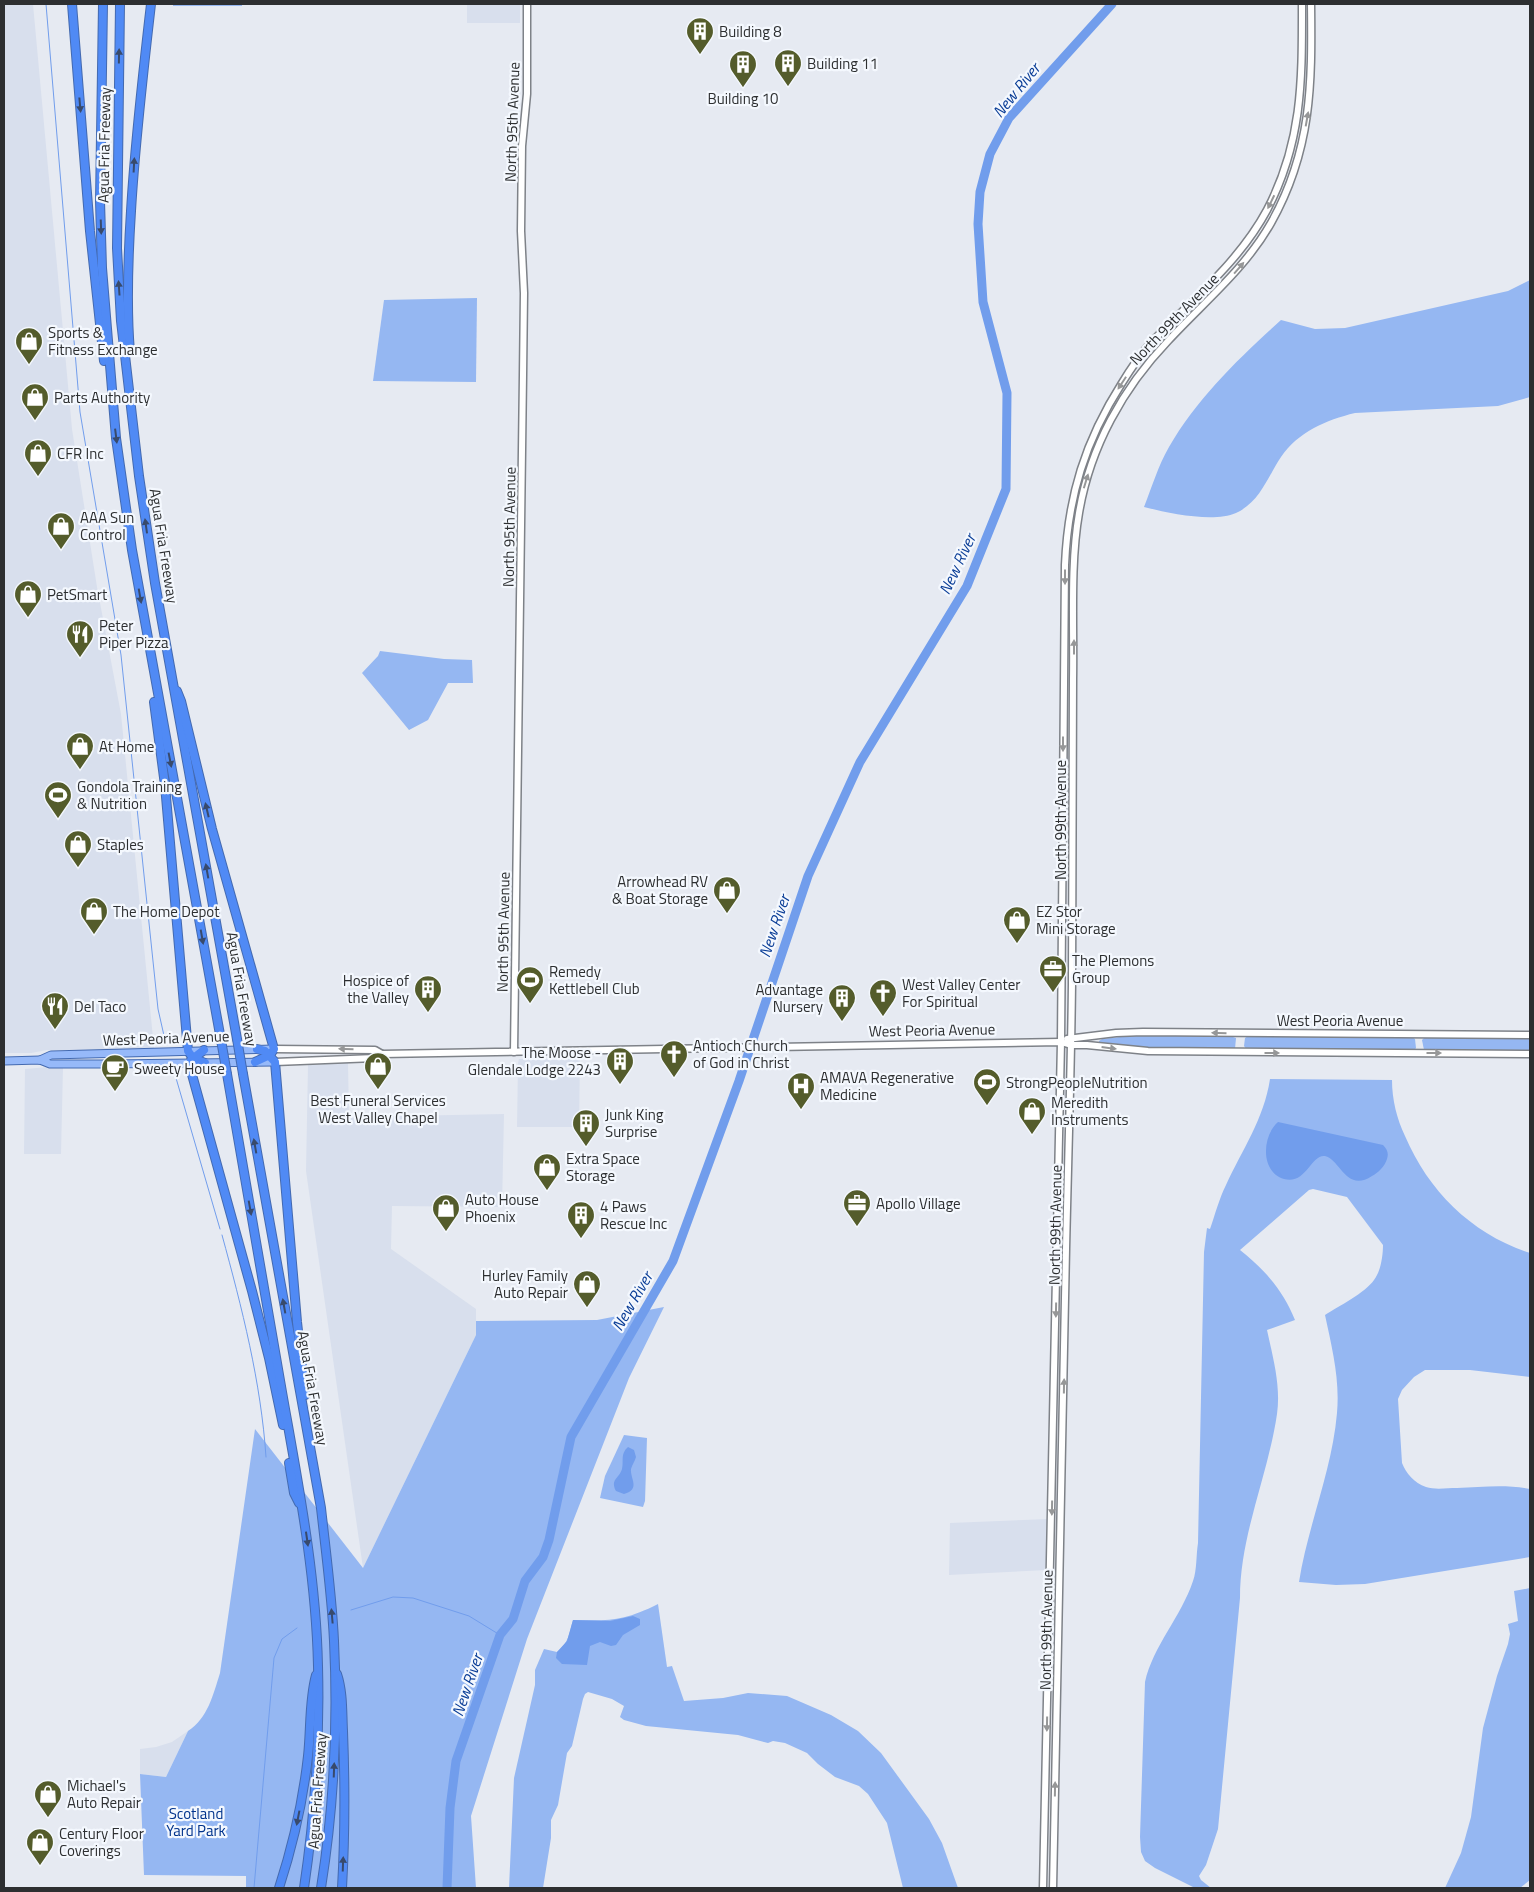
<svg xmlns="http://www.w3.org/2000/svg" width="1534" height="1892" font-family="'Titillium Web',sans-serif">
  <rect width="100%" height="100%" fill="#e6eaf2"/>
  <g fill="#d8dfed">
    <path d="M4,4h29l39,425 25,158 24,127 33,334 -60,3 -47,-1 -16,3h-27z"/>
    <rect x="467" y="4" width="53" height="19"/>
    <path d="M580,1058l-1,69h-62l1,-64 1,-4z"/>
    <path d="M348,1063l1,54 155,-3 -2,93 -110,-1 -1,43 85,60v26l-113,233 -57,-397 2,-106z"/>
    <path d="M48,1067h15l-2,87h-37l1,-85z"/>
    <path d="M1048,1519l-1,51 -98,5 1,-52z"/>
    <path d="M188,1731l-22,46 -26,-3v-25l16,-2 16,-5z"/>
  </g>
  <g fill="#95b7f2">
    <rect x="173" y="4" width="69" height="2"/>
    <path d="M1530,280v117l-32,9 -143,7c-29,7 -57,19 -74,44 -14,21 -21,45 -45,56 -23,10 -68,0 -92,-6 8,-20 14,-41 25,-60 28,-49 71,-90 112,-127l34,9 30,-1 163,-37z"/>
    <path d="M477,298l-1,84 -103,-1 11,-81z"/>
    <path d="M380,651l64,8 28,1 1,23h-25l-20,37 -19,10 -47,-57 16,-17z"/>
    <path d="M1137,1035l93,1 6,2 -1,11h-85l-51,-6v-2l3,-2z"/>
    <path d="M1248,1036l164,1 3,2 1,9 -2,3 -167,-1 -3,-4 1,-8z"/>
    <path d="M1425,1037l105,1v14l-106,-2 -2,-10z"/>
    <path d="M1270,1079l122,1c0,20 5,39 13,56 24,56 67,98 125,117v124l-60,-7h-45l-11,7 -12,13 -4,9 4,64c4,10 12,20 24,24 9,3 21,1 31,1 24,-1 49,-4 73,1v68l-165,27 -29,1 -37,-3c9,-57 33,-111 38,-169 3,-34 -5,-65 -12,-98 14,-9 40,-22 49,-35 7,-9 9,-25 9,-35l-36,-48 -34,-8 -4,1 -69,60c24,19 43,40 55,70l-28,10c6,28 14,56 10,84 -9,62 -37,120 -37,184l-22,231 -12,36 -7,11 2,4 10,8h-16l-40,-20 -10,-7 -4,-9 -1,-15 5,-155c8,-36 36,-65 48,-101 4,-11 3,-26 5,-38l6,-291 3,-24 3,1c5,-14 9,-30 16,-44 16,-35 38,-66 44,-106z"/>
    <path d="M664,1307l-35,71 -102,261 -56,177 5,72h-230v-12l-102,-1 -4,-101 26,3 22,-46c20,-13 25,-36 32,-58l35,-244 108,139 113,-233v-14l121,-1z"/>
    <path d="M624,1435l23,3 -2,63 -2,6 -43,-9 5,-22z"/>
    <path d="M1530,1588v292l-10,8h-75l16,-35 10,-36 12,-89 14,-52 11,-32 2,-10 -2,-10 10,-3 -4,-30z"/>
    <path d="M658,1604l9,63 5,-1 12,35 39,-3 25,-5 39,3 44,19 27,16 23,22 48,66 13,24 16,45h-55l-16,-65 -19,-29 -9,-8 -24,-9 -17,-13 -11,-11 -22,-10 -12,-2 -5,2 -30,-8 -92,-9 -22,-6 -4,-3 4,-11 -12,-7 -24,-7 -3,2 -2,5 -11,47 -5,7 -9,52 -7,15v18l-8,50h-34l5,-110 21,-93v-15l9,-21 13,3c12,-9 12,-19 16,-32 38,1 51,1 85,-16z"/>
  </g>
  <g fill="#719dec">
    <path d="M1278,1122l105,23c4,4 6,8 4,14 -2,7 -9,14 -15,17 -26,17 -32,-17 -47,-20 -14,-2 -19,29 -41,23 -24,-7 -22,-43 -6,-57z"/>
    <path d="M628,1447l6,3 2,7c-1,4 -4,8 -5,12 -1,10 10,20 -7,25l-8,-3c-6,-12 3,-12 6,-22 2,-9 -2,-15 6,-22z"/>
    <path d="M633,1616l7,3v6l-17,10 -7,10 -5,1 -11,-4 -10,4 -3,19 -25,-1 -6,-6 1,-6 10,-11 6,-21 37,1z"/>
  </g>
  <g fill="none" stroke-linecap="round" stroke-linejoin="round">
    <g stroke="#719dec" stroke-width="1">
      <path d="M46,4l34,408 41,243 37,354 7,31"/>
      <path d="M176,1078l44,151"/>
      <path d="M222,1235c20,73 39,147 44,222"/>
      <path d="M351,1610l42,-13 20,1 56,18 31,19"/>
      <path d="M254,1888l20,-230 8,-19 15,-11"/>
    </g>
    <path stroke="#719dec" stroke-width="9" d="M447,1888l3,-80 6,-47 44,-126 13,-16 12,-38 18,-24 6,-17 22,-103 102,-176 66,-180 69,-205 52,-114 107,-176 39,-97 1,-96 -24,-91 -5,-78 2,-32 10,-38 19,-36 103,-114"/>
    <g stroke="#7e8288" stroke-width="9">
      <g id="secondary">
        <path d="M1067,1039l49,-6 27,-1 387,3"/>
        <path d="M274,1049l101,1 7,4"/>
        <path d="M514,1052l9,-677 1,-82 -3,-62 1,-85 5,-52v-90"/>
        <path d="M275,1062l100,-4 7,-4 679,-12 10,3h16l61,6 382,3"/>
        <path d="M1043,1888l18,-846 4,-477c3,-69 20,-124 57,-182 8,-13 16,-25 26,-37 41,-44 90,-82 119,-136 36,-69 35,-131 35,-206"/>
        <path d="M1053,1888c5,-213 9,-426 13,-639 2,-88 5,-176 6,-265 0,-101 1,-203 1,-305 1,-52 -3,-115 6,-166 11,-66 44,-125 89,-172 36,-39 77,-72 103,-118 41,-73 41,-139 40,-219"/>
      </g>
    </g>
    <g stroke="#446ab0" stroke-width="9">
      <g id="primary">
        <path d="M40,1060l11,-5 223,-6"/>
        <path d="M4,1061l36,-1 10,4h58l167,-2"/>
      </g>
    </g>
    <g stroke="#446ab0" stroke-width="10">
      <g id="highway">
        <path d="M72,4l18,227 14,130"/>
        <path d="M103,4l-3,197 2,67 14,170 16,112 89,490"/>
        <path d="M120,4l-3,244 4,73 18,155 16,107 82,456"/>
        <path d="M130,352c-4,-47 -2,-94 1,-141 4,-69 12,-138 20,-207"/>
        <path d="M177,691l4,10 31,128 62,220 -4,6 -15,7"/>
        <path d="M154,702l11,83 23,266 5,7 12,5"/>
        <path d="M257,1049l8,2 10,11 22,260 8,73"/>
        <path d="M204,1050l-13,10v11l61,220 17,67 14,67"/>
        <path d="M227,1074c18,106 37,212 55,318 16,91 34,181 36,274 2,75 -3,148 -14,222"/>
        <path d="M243,1074l78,434c5,45 11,89 13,133 4,83 0,166 -13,247"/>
        <path d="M289,1463l5,30 5,10"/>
        <path d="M337,1674c6,18 5,38 6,57 2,52 2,105 -1,157"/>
        <path d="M279,1888c14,-43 24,-87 29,-132 3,-27 1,-56 8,-81"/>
      </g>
    </g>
    <use href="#secondary" stroke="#fff" stroke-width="6"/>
    <use href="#primary" stroke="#96b9f9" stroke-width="7"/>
    <use href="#highway" stroke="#508af5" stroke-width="8"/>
    <g stroke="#446ab0" stroke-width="10" stroke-linecap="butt">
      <g id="highway-bridge">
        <path d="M237,1039l6,35"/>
        <path d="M221,1040l6,34"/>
      </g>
    </g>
    <use href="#highway-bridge" stroke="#508af5" stroke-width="8"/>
  </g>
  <defs><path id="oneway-solid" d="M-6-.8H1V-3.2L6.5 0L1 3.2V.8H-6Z" transform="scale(1.25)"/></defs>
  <g fill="#384a6c">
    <use href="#oneway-solid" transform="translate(119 56) rotate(-89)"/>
    <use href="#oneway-solid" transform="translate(80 105) rotate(85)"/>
    <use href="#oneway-solid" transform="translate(134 165) rotate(-87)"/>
    <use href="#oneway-solid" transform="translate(101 227) rotate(88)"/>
    <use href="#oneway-solid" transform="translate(119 288) rotate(-94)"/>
    <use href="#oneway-solid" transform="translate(116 436) rotate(83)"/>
    <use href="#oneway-solid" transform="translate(146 526) rotate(-98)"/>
    <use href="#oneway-solid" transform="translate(140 596) rotate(80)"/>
    <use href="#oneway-solid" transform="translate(170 760) rotate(79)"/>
    <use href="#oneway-solid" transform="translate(207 810) rotate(-103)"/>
    <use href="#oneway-solid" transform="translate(207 871) rotate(-100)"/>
    <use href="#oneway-solid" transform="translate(202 937) rotate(80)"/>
    <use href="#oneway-solid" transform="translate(255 1146) rotate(-100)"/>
    <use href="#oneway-solid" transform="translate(250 1208) rotate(80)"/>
    <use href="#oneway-solid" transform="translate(284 1306) rotate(-100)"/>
    <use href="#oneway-solid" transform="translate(307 1539) rotate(82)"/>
    <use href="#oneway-solid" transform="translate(332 1616) rotate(-95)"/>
    <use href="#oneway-solid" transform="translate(334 1770) rotate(-88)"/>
    <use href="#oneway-solid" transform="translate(298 1818) rotate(101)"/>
    <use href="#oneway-solid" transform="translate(343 1864) rotate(-88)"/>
  </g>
  <g fill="#969798">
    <use href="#oneway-solid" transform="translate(1307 119) rotate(-80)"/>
    <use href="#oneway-solid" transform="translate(1271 202) rotate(116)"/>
    <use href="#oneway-solid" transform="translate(1239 268) rotate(-49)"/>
    <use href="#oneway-solid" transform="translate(1122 383) rotate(123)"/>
    <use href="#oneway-solid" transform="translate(1086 481) rotate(-73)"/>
    <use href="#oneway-solid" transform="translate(1065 577) rotate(90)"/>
    <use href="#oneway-solid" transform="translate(1074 647) rotate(-90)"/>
    <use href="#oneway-solid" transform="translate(1063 744) rotate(90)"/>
    <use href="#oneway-solid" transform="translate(1219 1033) rotate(-179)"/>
    <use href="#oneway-solid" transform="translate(1109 1048) rotate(7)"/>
    <use href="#oneway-solid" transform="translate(346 1049) rotate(-179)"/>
    <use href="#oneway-solid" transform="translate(1272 1053)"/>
    <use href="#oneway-solid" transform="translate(1434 1053)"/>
    <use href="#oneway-solid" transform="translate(1056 1310) rotate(91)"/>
    <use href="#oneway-solid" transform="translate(1064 1386) rotate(-89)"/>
    <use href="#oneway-solid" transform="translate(1052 1508) rotate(91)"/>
    <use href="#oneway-solid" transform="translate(1047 1724) rotate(91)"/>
    <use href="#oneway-solid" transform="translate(1055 1789) rotate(-89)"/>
  </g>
  <defs>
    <g id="building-pin" transform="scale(1.4375)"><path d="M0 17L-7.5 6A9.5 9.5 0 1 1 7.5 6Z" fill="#545c2b" stroke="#f4f8fe"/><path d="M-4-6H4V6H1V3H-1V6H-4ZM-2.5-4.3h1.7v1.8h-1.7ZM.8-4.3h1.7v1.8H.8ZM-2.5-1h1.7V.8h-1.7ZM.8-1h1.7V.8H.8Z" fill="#fff"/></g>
    <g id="shop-pin" transform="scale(1.4375)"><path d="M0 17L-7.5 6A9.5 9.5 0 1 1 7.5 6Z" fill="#545c2b" stroke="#f4f8fe"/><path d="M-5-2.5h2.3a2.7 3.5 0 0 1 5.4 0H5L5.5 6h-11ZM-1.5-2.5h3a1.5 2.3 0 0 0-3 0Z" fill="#fff"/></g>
    <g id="restaurant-pin" transform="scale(1.4375)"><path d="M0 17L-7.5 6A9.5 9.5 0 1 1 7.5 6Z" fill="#545c2b" stroke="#f4f8fe"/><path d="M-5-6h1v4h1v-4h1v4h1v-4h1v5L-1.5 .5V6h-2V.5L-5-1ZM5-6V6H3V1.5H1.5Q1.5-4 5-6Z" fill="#fff"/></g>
    <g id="stadium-pin" transform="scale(1.4375)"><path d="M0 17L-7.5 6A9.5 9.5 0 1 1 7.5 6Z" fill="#545c2b" stroke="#f4f8fe"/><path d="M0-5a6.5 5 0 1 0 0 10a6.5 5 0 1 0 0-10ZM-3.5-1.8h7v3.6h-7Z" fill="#fff"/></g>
    <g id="office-pin" transform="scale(1.4375)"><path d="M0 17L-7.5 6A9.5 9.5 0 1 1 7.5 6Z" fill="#545c2b" stroke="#f4f8fe"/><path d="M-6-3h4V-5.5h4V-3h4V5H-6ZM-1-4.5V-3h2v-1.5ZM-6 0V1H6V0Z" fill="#fff"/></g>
    <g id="church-pin" transform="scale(1.4375)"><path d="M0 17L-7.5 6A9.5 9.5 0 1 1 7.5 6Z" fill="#545c2b" stroke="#f4f8fe"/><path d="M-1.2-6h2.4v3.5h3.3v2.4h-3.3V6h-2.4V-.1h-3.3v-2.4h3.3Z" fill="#fff"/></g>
    <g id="cafe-pin" transform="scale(1.4375)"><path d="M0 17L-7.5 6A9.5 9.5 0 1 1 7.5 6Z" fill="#545c2b" stroke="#f4f8fe"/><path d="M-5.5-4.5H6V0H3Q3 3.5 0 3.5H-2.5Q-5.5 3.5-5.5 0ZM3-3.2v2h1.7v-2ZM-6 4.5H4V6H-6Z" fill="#fff"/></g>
    <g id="hospital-pin" transform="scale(1.4375)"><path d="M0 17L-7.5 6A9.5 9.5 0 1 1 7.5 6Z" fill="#545c2b" stroke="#f4f8fe"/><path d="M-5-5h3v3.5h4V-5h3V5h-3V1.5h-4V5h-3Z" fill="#fff"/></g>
  </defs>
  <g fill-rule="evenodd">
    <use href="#building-pin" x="700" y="31"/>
    <use href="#building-pin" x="788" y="63"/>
    <use href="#building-pin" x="743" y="64"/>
    <use href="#shop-pin" x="29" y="341"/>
    <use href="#shop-pin" x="35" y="397"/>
    <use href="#shop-pin" x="38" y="453"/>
    <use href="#shop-pin" x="61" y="526"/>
    <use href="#shop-pin" x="28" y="594"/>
    <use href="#restaurant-pin" x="80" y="634"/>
    <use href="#shop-pin" x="80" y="746"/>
    <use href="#stadium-pin" x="58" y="795"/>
    <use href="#shop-pin" x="78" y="844"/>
    <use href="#shop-pin" x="727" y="890"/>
    <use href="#shop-pin" x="94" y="911"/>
    <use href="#shop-pin" x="1017" y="920"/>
    <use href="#office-pin" x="1053" y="969"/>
    <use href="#stadium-pin" x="530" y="980"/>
    <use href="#building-pin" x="428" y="989"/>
    <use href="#church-pin" x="883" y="993"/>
    <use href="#building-pin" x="842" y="998"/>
    <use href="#restaurant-pin" x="55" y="1006"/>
    <use href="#church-pin" x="674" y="1054"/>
    <use href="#building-pin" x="620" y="1061"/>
    <use href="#shop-pin" x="378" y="1066"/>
    <use href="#cafe-pin" x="115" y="1068"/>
    <use href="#stadium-pin" x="987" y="1082"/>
    <use href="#hospital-pin" x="801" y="1086"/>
    <use href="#shop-pin" x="1032" y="1111"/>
    <use href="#building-pin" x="586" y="1123"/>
    <use href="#shop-pin" x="547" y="1167"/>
    <use href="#office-pin" x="857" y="1203"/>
    <use href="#shop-pin" x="446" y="1208"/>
    <use href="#building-pin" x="581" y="1215"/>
    <use href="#shop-pin" x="587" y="1284"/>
    <use href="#shop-pin" x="48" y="1794"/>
    <use href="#shop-pin" x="40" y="1842"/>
  </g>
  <g text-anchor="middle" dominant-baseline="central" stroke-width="4.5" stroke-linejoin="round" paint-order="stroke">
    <g font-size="15" fill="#2d2f31" stroke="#f4f8fe" text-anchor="start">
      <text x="719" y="31">Building 8</text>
      <text x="807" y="63">Building 11</text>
      <text x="743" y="98" text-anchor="middle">Building 10</text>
      <text x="48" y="332">Sports &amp;<tspan x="48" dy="17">Fitness Exchange</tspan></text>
      <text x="54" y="397">Parts Authority</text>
      <text x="57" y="453">CFR Inc</text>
      <text x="80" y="517">AAA Sun<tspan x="80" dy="17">Control</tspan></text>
      <text x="47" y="594">PetSmart</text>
      <text x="99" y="625">Peter<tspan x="99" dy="17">Piper Pizza</tspan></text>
      <text x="99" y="746">At Home</text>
      <text x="77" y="786">Gondola Training<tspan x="77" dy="17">&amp; Nutrition</tspan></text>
      <text x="97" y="844">Staples</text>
      <text x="708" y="881" text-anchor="end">Arrowhead RV<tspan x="708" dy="17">&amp; Boat Storage</tspan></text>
      <text x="113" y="911">The Home Depot</text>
      <text x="1036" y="911">EZ Stor<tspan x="1036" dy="17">Mini Storage</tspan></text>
      <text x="1072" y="960">The Plemons<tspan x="1072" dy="17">Group</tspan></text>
      <text x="549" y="971">Remedy<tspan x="549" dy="17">Kettlebell Club</tspan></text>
      <text x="409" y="980" text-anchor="end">Hospice of<tspan x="409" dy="17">the Valley</tspan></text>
      <text x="902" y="984">West Valley Center<tspan x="902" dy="17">For Spiritual</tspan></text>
      <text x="823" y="989" text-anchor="end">Advantage<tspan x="823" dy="17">Nursery</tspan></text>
      <text x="74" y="1006">Del Taco</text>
      <text x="693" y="1045">Antioch Church<tspan x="693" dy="17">of God in Christ</tspan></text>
      <text x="601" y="1052" text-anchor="end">The Moose -<tspan x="601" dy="17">Glendale Lodge 2243</tspan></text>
      <text x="134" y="1068">Sweety House</text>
      <text x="820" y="1077">AMAVA Regenerative<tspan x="820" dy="17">Medicine</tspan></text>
      <text x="1006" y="1082">StrongPeopleNutrition</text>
      <text x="378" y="1100" text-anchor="middle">Best Funeral Services<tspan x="378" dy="17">West Valley Chapel</tspan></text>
      <text x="1051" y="1102">Meredith<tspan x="1051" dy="17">Instruments</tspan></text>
      <text x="605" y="1114">Junk King<tspan x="605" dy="17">Surprise</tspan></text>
      <text x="566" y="1158">Extra Space<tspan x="566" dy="17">Storage</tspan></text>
      <text x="465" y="1199">Auto House<tspan x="465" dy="17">Phoenix</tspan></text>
      <text x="876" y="1203">Apollo Village</text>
      <text x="600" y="1206">4 Paws<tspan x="600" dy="17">Rescue Inc</tspan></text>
      <text x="568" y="1275" text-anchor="end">Hurley Family<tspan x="568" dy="17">Auto Repair</tspan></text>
      <text x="67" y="1785">Michael's<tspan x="67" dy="17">Auto Repair</tspan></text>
      <text x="59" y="1833">Century Floor<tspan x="59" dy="17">Coverings</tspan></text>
    </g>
    <g font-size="15" fill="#2d2f31" stroke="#f4f8fe">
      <text transform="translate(512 122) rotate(-88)">North 95th Avenue</text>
      <text transform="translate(104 145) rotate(-89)">Agua Fria Freeway</text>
      <text transform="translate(1174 319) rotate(-46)">North 99th Avenue</text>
      <text transform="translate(509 527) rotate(-89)">North 95th Avenue</text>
      <text transform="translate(164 546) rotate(81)">Agua Fria Freeway</text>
      <text transform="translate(1060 820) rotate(-90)">North 99th Avenue</text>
      <text transform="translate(503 932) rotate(-89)">North 95th Avenue</text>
      <text transform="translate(242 989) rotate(80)">Agua Fria Freeway</text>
      <text x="1340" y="1020">West Peoria Avenue</text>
      <text transform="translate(932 1030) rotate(-1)">West Peoria Avenue</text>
      <text transform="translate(166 1038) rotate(-2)">West Peoria Avenue</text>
      <text transform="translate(1055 1225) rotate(-89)">North 99th Avenue</text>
      <text transform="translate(313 1388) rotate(80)">Agua Fria Freeway</text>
      <text transform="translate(1046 1630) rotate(-89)">North 99th Avenue</text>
      <text transform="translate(317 1791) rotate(-86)">Agua Fria Freeway</text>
    </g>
    <g font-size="15" fill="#01338c" stroke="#f4f8fe">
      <text x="196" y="1813">Scotland<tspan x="196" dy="17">Yard Park</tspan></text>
    </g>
    <g font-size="16" font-style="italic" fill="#0b3e97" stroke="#f4f8fe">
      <text transform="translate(1016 90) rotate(-51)">New River</text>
      <text transform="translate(957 564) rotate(-65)">New River</text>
      <text transform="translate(774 926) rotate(-71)">New River</text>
      <text transform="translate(632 1301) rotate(-60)">New River</text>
      <text transform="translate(467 1685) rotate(-71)">New River</text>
    </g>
  </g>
  <rect width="1534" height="1892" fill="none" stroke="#2d2f31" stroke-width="10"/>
</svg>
